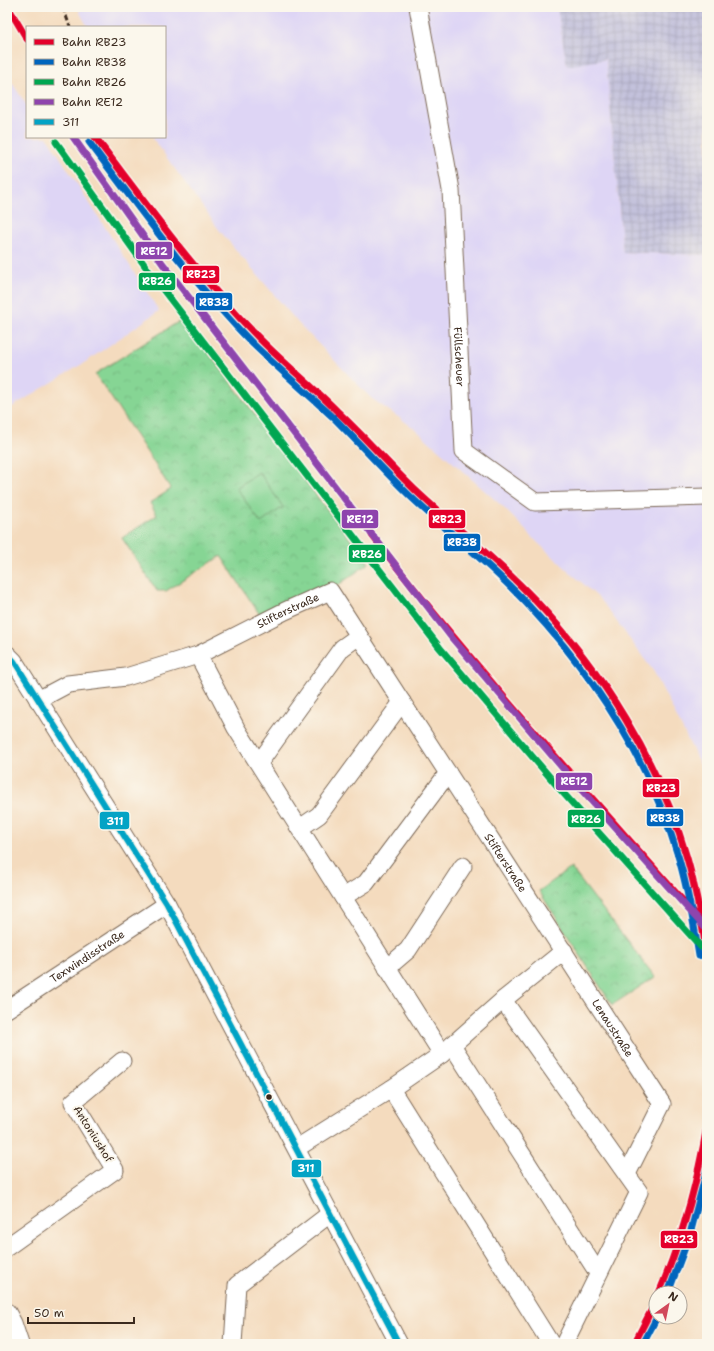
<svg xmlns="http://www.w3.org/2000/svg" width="714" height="1351" font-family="'Shantell Sans',sans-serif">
  <defs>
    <pattern id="industrial-grid" width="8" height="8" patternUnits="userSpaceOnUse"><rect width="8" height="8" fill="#c3c1db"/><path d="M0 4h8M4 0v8" fill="none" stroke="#a8a6bc"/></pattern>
    <pattern id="park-crowns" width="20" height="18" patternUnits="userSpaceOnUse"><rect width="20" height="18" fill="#86d594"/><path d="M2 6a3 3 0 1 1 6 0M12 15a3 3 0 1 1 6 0" fill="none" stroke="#75b77f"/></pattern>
  </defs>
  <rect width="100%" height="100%" fill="#fbf7ec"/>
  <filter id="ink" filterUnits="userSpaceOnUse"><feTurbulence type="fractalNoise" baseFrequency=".025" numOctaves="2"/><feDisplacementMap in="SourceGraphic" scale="8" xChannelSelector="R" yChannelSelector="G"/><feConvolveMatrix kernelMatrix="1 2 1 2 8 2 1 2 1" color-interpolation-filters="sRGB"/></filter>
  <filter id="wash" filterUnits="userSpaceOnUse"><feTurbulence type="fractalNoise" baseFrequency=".012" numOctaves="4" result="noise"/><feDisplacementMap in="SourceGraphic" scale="16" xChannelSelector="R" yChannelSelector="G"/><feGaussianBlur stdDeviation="0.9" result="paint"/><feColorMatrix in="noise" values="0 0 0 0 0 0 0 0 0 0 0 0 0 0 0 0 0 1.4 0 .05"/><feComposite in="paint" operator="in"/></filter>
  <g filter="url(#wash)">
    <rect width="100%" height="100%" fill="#f4dbbe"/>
    <g fill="#ded5f5">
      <path d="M79,7h478l10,58 39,-6 17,193 84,3v523l-53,-106 -53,-72 -63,-57 -36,-37 -88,-78 -43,-30 -72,-74 -79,-93 -63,-87 -5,-7h13v-110h-77l-8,-14z"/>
      <path d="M7,75l20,31v31h20l112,174 -72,50 -80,49z"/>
    </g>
    <path fill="url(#industrial-grid)" d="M557,7h150v248l-84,-3 -17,-193 -39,7z"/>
    <g fill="url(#park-crowns)" stroke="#608059">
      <path d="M183,319l129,171 57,73 -39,28 -66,30 -43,-65 -55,35h-9l-35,-53 35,-23 -7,-12 21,-14 -66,-101 -10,-14z"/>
      <path d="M571,868l84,109 -43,28 -73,-114z"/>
    </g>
    <path fill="#86d594" stroke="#608059" d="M259,472l24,35 -22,16 -25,-35z"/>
  </g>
  <g filter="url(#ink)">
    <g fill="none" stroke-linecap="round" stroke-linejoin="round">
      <g stroke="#7c6856" stroke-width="19">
        <g id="minor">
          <path id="s1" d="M418,7l33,183 13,261 71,51 172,-5"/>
          <path d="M7,654l7,7 153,243 232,440"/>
          <path d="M198,655l38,73 206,326"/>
          <path id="s2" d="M38,700l30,-16 58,-7 72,-22 87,-44 45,-20 332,513 -35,70"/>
          <path d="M259,763l83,-115 17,-12"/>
          <path d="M300,828l19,-13 83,-113"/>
          <path d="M343,897l23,-14 82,-110"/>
          <path d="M387,968l21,-18 55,-84"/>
          <path d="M503,1000l136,192 -75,152"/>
          <path id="s3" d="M7,1009l160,-105"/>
          <path d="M452,1045l146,228"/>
          <path d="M391,1089l160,255"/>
          <path d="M297,1148l94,-59 51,-35 61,-54 61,-49"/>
          <path d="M7,1247l108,-77 -42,-68 49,-41"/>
          <path d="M7,1312l6,11 7,21"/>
          <path d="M233,1344l4,-59 94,-72"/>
        </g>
      </g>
      <use href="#minor" stroke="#fff" stroke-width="17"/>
      <path stroke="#3b2a1e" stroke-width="3" stroke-dasharray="6 3" stroke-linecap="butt" d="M63,7l7,20"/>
      <g stroke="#fbf7ec" stroke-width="9">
        <path id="bus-1" d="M7,654l7,7 153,243 232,440"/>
      </g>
      <use href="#bus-1" stroke="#03a3c5" stroke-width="6"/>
      <g stroke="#fbf7ec" stroke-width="10">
        <g id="rail-1">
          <path d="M8,7l19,32"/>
          <path d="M95,137c52,68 102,138 162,199 25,26 54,49 80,75 27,25 51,53 77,78 39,37 83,70 120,110 68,72 125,162 153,259 9,32 15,64 20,97"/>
          <path d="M372,535c102,133 215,257 326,383"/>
          <path d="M659,1293c23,-54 38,-109 48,-167"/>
          <path d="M634,1344l22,-43"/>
        </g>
      </g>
      <g stroke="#fbf7ec" stroke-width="10">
        <g id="rail-2">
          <path d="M89,142c52,69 103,140 164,202 26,25 54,49 81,74 26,26 50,53 76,78 39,37 83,70 119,110 67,72 122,158 150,253 9,32 15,65 20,97"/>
          <path d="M668,1293l22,-59 17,-64"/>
          <path d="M643,1344l14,-27"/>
        </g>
      </g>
      <g stroke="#fbf7ec" stroke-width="10">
        <path id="rail-3" d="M56,142l95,132 289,374 125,147 136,152"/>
      </g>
      <g stroke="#fbf7ec" stroke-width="10">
        <path id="rail-4" d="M73,137l90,127 289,374 125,147 130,145"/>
      </g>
      <use href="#rail-1" stroke="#e4002b" stroke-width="7"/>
      <use href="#rail-2" stroke="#0065bd" stroke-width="7"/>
      <use href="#rail-3" stroke="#00a651" stroke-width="7"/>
      <use href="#rail-4" stroke="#8e44ad" stroke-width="7"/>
    </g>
  </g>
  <circle fill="#3b2a1e" stroke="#fbf7ec" stroke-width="1.5" cx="269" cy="1097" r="3.5"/>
  <g text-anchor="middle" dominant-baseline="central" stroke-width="4" stroke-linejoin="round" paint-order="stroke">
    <g font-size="11" fill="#3b2a1e" stroke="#fbf7ec">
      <text stroke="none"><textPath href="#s1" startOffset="353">Füllscheuer</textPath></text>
      <text stroke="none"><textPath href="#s2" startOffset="268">Stifterstraße</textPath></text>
      <text stroke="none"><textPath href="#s2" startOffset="638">Stifterstraße</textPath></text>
      <text stroke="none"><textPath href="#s3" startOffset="96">Texwindisstraße</textPath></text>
      <text stroke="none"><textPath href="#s2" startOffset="835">Lenaustraße</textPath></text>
      <text transform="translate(93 1134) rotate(58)">Antoniushof</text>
    </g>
  </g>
  <g stroke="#fbf7ec" stroke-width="1.5">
    <rect x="135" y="241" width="38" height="19" rx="4" fill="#8e44ad"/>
    <rect x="182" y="265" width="38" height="19" rx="4" fill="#e4002b"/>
    <rect x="138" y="272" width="38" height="19" rx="4" fill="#00a651"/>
    <rect x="195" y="292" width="38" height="19" rx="4" fill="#0065bd"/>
    <rect x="428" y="509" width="38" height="20" rx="4" fill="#e4002b"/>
    <rect x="341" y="509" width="38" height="20" rx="4" fill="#8e44ad"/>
    <rect x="443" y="533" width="38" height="19" rx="4" fill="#0065bd"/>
    <rect x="348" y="544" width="38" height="19" rx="4" fill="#00a651"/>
    <rect x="555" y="772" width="38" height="19" rx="4" fill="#8e44ad"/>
    <rect x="642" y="778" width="38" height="20" rx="4" fill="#e4002b"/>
    <rect x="646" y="808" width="38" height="19" rx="4" fill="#0065bd"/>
    <rect x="567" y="809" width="38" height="19" rx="4" fill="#00a651"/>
    <rect x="99" y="811" width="31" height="19" rx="4" fill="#03a3c5"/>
    <rect x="291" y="1159" width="31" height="19" rx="4" fill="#03a3c5"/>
    <rect x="660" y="1230" width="38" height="19" rx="4" fill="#e4002b"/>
  </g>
  <g font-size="11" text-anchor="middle" font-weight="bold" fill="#fff">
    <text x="154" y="255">RE12</text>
    <text x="201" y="278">RB23</text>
    <text x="157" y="285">RB26</text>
    <text x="214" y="306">RB38</text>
    <text x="447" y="523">RB23</text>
    <text x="360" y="523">RE12</text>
    <text x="462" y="546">RB38</text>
    <text x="367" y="558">RB26</text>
    <text x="574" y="785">RE12</text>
    <text x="661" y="792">RB23</text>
    <text x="665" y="822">RB38</text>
    <text x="586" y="823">RB26</text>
    <text x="115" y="825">311</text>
    <text x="306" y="1172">311</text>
    <text x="679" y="1243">RB23</text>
  </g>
  <rect width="714" height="1351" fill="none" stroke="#fbf7ec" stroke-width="24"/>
  <rect x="26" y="26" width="140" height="112" fill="#fbf7ec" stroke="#aea59a"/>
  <rect x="34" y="39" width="20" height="6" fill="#e4002b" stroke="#aea59a"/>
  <text x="62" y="46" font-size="12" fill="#3b2a1e">Bahn RB23</text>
  <rect x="34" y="59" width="20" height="6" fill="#0065bd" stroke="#aea59a"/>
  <text x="62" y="66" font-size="12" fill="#3b2a1e">Bahn RB38</text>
  <rect x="34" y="79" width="20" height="6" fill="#00a651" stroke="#aea59a"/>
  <text x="62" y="86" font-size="12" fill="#3b2a1e">Bahn RB26</text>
  <rect x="34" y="99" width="20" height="6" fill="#8e44ad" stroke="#aea59a"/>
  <text x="62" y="106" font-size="12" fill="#3b2a1e">Bahn RE12</text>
  <rect x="34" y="119" width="20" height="6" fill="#03a3c5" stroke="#aea59a"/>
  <text x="62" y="126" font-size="12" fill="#3b2a1e">311</text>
  <g transform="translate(668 1305) rotate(33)"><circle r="19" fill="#fbf7ec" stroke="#aea59a"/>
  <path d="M0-3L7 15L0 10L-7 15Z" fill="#d1495b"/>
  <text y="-6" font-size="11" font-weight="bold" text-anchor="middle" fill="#3b2a1e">N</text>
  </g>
  <path d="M28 1317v6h106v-6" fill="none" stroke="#3b2a1e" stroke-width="2"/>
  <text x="34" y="1317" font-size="12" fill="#3b2a1e" stroke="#fbf7ec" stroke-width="3" paint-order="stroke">50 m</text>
</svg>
